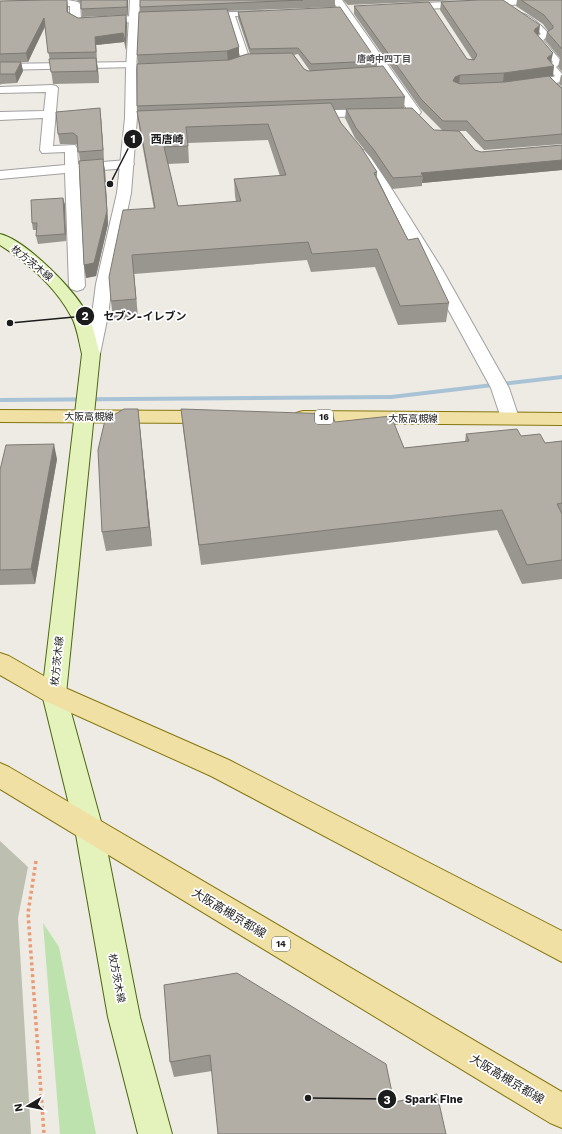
<svg xmlns="http://www.w3.org/2000/svg" width="562" height="1134" font-family="'Work Sans','Noto Sans JP',sans-serif">
  <rect width="100%" height="100%" fill="#edebe3"/>
  <path fill="#bdc0b0" d="M0,841l28,26 -10,51 13,216h-31z"/>
  <path fill="#bde2ae" d="M43,923l16,24 37,187h-36z"/>
  <g fill="none" stroke-linecap="round" stroke-linejoin="round">
    <path fill="#a8c2d6" fill-rule="evenodd" d="M562,375v4l-171,20 -391,3v-4l391,-3z"/>
    <g stroke="#a0a0a0" stroke-width="2">
      <g id="service">
        <path d="M262,11l4,2 -1,2 -30,1 15,44 -1,2 -20,6 -3,-1 -1,-2 1,-2 15,-4 -13,-43 -22,1 -4,-2 4,-2z"/>
        <path d="M518,13c10,-1 26,15 32,22l-7,5 19,22 -6,5 6,7v5l-7,3 7,6v8l-3,-1 -14,-14 10,-5 -8,-9 6,-5 -19,-23 7,-5 -5,-5 -18,-12z"/>
      </g>
    </g>
    <g stroke="#a0a0a0" stroke-width="2">
      <g id="minor">
        <path d="M68,0l10,2 2,2 1,15 53,-3 5,3 -5,3 -55,3 -9,-5v-14l-70,2v-6z"/>
        <path d="M332,0h10l79,112 -2,3 -87,2 -2,-3 2,-3 4,-1 71,-1z"/>
        <path d="M491,0h65l-5,3 -149,7 -5,-3 5,-3z"/>
        <path d="M132,62l4,1 1,2 -1,2 -136,3v-6z"/>
        <path d="M562,76v6l-38,5 -6,-3 6,-3z"/>
        <path d="M52,85l4,1 2,2 -5,58 22,-1 2,3 1,16 49,-4 5,1 2,3 -2,3 -5,1 -48,4 6,114 -2,3 -6,2 -6,-2 -2,-3 -4,-113 -65,6v-8l65,-6v-13l-23,1 -2,-3 3,-32 -43,2v-8l44,-1 2,-19 -46,1v-6z"/>
        <path d="M359,149l5,1 7,8 17,25 54,86 67,119 10,30 -2,4 -7,2 -7,-2 -2,-4 -10,-30 -65,-119 -52,-86 -21,-30 1,-3z"/>
      </g>
    </g>
    <g stroke="#a0a0a0" stroke-width="2">
      <path id="tertiary" d="M130,0h10l-4,70 1,48 -6,75 -19,91 -4,31 -8,39 -3,4 -6,1 -6,-1 -3,-4 10,-39 4,-31 21,-91 8,-75 1,-48z"/>
    </g>
    <g stroke="#4b6710" stroke-width="2">
      <path id="secondary" d="M0,234c26,6 77,58 88,82 6,11 8,26 12,38l-34,340 37,135 37,188 32,117h-34l-30,-117 -33,-188 -33,-135 40,-340c-3,-12 -5,-28 -11,-38 -16,-30 -43,-53 -71,-71z"/>
    </g>
    <g stroke="#85770f" stroke-width="2">
      <g id="primary">
        <path d="M0,410l211,1 7,2 2,4 -2,4 -7,2 -211,-1z"/>
        <path d="M303,411l259,2v12l-259,-2 -7,-2 -2,-4 2,-4z"/>
        <path d="M0,653l9,3 54,31 166,73 333,171v31l-351,-186 -166,-75 -45,-26z"/>
        <path d="M0,763l9,4 553,325v36l-12,-5 -550,-334z"/>
      </g>
    </g>
    <path stroke="#ea9b76" stroke-width="3.5" stroke-dasharray="3 3" stroke-linecap="butt" d="M36,861l-8,52 16,221"/>
    <use href="#service" fill="#fff" fill-rule="evenodd"/>
    <use href="#minor" fill="#fff" fill-rule="evenodd"/>
    <use href="#tertiary" fill="#fff" fill-rule="evenodd"/>
    <use href="#secondary" fill="#e4f2bc" fill-rule="evenodd"/>
    <use href="#primary" fill="#f1e0a3" fill-rule="evenodd"/>
  </g>
  <g fill="#99968f" fill-rule="evenodd">
    <path d="M67,0l1,12 10,6 48,-3 1,9 -1,26 -2,-8 -28,3 1,16 2,22 -46,1 -8,-57 -17,35h-7l2,9 -6,12 -16,1 -1,1v-84z"/>
    <path d="M76,0h52v15l-46,2 -1,-14 -3,-2z"/>
    <path d="M140,0h195v7l-108,4 12,45 11,-2 -12,-36v-6l139,49v6l28,30 -1,11 -28,1 58,21h8l-22,-22 -66,-94v-8l113,53h5l-32,-49 1,-8 98,32 -2,1 14,27 2,14 -48,6 55,5 2,1v56l-78,6 -18,-19h-7l16,19 6,2 81,-7v25l-140,13v3l-30,3 -19,-29 -18,-22 -10,-20 1,-9 -12,1 7,13 36,49v5l31,63 41,63 -3,19 -48,3 -23,-58 -64,5 -4,-12 -173,14 4,44 -25,2 -2,-19 43,-92 -15,-82 -2,-16 1,-47 -1,-9 3,-43zM298,54l12,17h-2l-4,-2 -10,-14zM268,140l12,36 -46,3 1,17 1,6 -58,4 -10,-42 21,-1 -1,-20z"/>
    <path d="M343,0h118l-113,5z"/>
    <path d="M517,0h45v72l-4,-5 2,-9 -15,-18 2,-8 1,-1 -5,-7 -27,-18z"/>
    <path d="M561,75h1v11l-3,-2z"/>
    <path d="M101,118l3,42h-1l2,11 3,53 -12,52 -10,2 -6,-117 -2,-16 -3,-1h-15l-2,-10z"/>
    <path d="M63,198l2,7 1,36 -28,3 -2,-8 1,-6h-4l-1,-7z"/>
    <path d="M138,409l2,19 12,118 -46,5 -4,-19z"/>
    <path d="M181,409l154,13 69,26 61,-6 1,-8 55,2 24,7 17,-2v138l-40,5 -25,-54 -296,35 -18,-136z"/>
    <path d="M57,459l-22,125 -35,1v-115z"/>
    <path d="M164,985l230,117 52,32 -234,-63 -38,6 -4,-15z"/>
  </g>
  <g fill="#7d7a74">
    <path d="M67,0l1,8v12l-1,-8z"/>
    <path d="M127,0h1v15l-1,-8z"/>
    <path d="M126,15l1,9 -1,26 -1,-9z"/>
    <path d="M44,18l1,8 -17,36 -2,-9z"/>
    <path d="M540,25l-1,9 -6,4 2,-9z"/>
    <path d="M123,33l1,9 -28,3 1,16 -2,-24z"/>
    <path d="M239,47v11l-11,4 -1,-11z"/>
    <path d="M553,53l-2,9 -5,5 1,-9z"/>
    <path d="M96,58l2,11 1,14 -2,-12z"/>
    <path d="M21,62l2,9 -6,12 -2,-9z"/>
    <path d="M554,66l-1,10 -50,6 1,-9z"/>
    <path d="M460,75l-1,10 -6,-4 2,-4z"/>
    <path d="M100,108l1,10 3,42 -1,-10z"/>
    <path d="M103,159l2,12 3,53 -12,52 -10,2 -2,-13z"/>
    <path d="M562,160v10l-140,13 1,-7 -2,-3z"/>
    <path d="M63,198l2,7 1,36 -1,-7z"/>
    <path d="M132,255l2,19 4,44 -2,-19z"/>
    <path d="M138,409l2,19 12,118 -3,-19z"/>
    <path d="M54,444l3,15 -22,125 -4,-15z"/>
  </g>
  <g fill="#b2aea6" stroke="#7d7a74" fill-rule="evenodd">
    <path d="M44,0h23v12l11,6 48,-3 -1,26 -2,-8 -28,4 1,15 -48,1 -4,-35 -18,35 -26,1v-53z"/>
    <path d="M81,0h46v7l-46,2z"/>
    <path d="M140,0h163l-163,7z"/>
    <path d="M478,0h25l37,25 -5,4 -1,2 19,22 -6,5 7,8 -50,7 -44,2 -5,2 -2,4 7,3 45,-2 44,-6 11,11 2,1v46l-77,7 -18,-20h-24l-22,-22 -67,-93 75,-4 38,57 7,1 3,-5 -36,-53z"/>
    <path d="M521,0h41v49l-15,-17 6,-4v-2l-9,-11z"/>
    <path d="M340,7l37,54 -66,3 -13,-16 -48,1 -12,-37z"/>
    <path d="M227,9l12,38 -12,4 -90,4 2,-43z"/>
    <path d="M292,53l12,16 4,2 75,-5 22,31 -268,9v-42l92,-4 18,-6z"/>
    <path d="M96,58l1,13 -46,1 -2,-13z"/>
    <path d="M0,62h21l-6,12h-15z"/>
    <path d="M331,103l10,20 20,24 16,25 -3,1 34,67 10,-2 31,65 -49,3 -23,-57 -65,5 -4,-12 -176,13 4,44 -25,2 -2,-24 14,-67 32,-2 -18,-97zM268,124l18,51 -52,4 7,22 -63,5 -14,-59 24,-1 -2,-19z"/>
    <path d="M100,108l3,42 -25,2 -1,-16 -4,-3 -15,1 -2,-22z"/>
    <path d="M412,108l22,22 25,1 16,19 6,2 81,-7v15l-141,13 2,3 -30,2 -19,-28 -18,-22 -10,-19z"/>
    <path d="M103,159l4,52 -13,52 -10,2 -5,-104z"/>
    <path d="M63,198l2,36 -29,2 1,-13h-5l-1,-23z"/>
    <path d="M124,409h14l11,118 -47,5 -4,-82 7,-30z"/>
    <path d="M181,409l151,5 3,8 56,-6 13,32 65,-7 -3,-7 51,-5 4,7 19,-2 5,9 17,-2v62l-5,1 5,10v46l-35,5 -25,-55 -303,35z"/>
    <path d="M54,444l-23,125 -31,1v-100l6,-25z"/>
    <path d="M237,973l149,91 8,38 43,-8 9,40h-228l-8,-79 -40,7 -6,-77z"/>
  </g>
  <g text-anchor="middle" dominant-baseline="central" stroke-width="3.5" stroke-linejoin="round" paint-order="stroke">
    <g font-size="9" font-weight="bold" fill="#4f4f4f" stroke="#fff">
      <text x="384" y="59">唐崎中四丁目</text>
    </g>
    <g fill="#fff" stroke="#606060" stroke-width="1">
      <rect x="315" y="410" width="18" height="14" rx="3"/>
      <rect x="272" y="937" width="18" height="14" rx="3"/>
    </g>
    <g font-size="9" font-weight="bold" fill="#1c1c1c">
      <text x="324" y="417">16</text>
      <text x="281" y="944">14</text>
    </g>
    <g font-size="10" fill="#1c1c1c" stroke="#fff">
      <text transform="translate(32 263) rotate(39)">枚方茨木線</text>
      <text x="89" y="416">大阪高槻線</text>
      <text x="413" y="418">大阪高槻線</text>
      <text transform="translate(57 661) rotate(-84)">枚方茨木線</text>
      <text transform="translate(117 978) rotate(79)">枚方茨木線</text>
    </g>
    <g font-size="12" fill="#1c1c1c" stroke="#fff">
      <text transform="translate(229 913) rotate(31)">大阪高槻京都線</text>
      <text transform="translate(507 1079) rotate(31)">大阪高槻京都線</text>
    </g>
  </g>
  <path fill="none" stroke="#1c1c1c" stroke-width="1.5" d="M110 184L133 139M10 323L85 316M308 1098L387 1099"/>
  <g fill="#1c1c1c" stroke="#fff" stroke-width="1.5">
    <circle cx="110" cy="184" r="4"/>
    <circle cx="10" cy="323" r="4"/>
    <circle cx="308" cy="1098" r="4"/>
    <circle cx="133" cy="139" r="10"/>
    <circle cx="85" cy="316" r="10"/>
    <circle cx="387" cy="1099" r="10"/>
  </g>
  <g font-size="12" text-anchor="middle" font-weight="bold" fill="#fff">
    <text x="133" y="143">1</text>
    <text x="85" y="320">2</text>
    <text x="387" y="1104">3</text>
  </g>
  <g font-size="11" text-anchor="middle" font-weight="bold" fill="#1c1c1c" stroke="#fff" stroke-width="3.5" stroke-linejoin="round" paint-order="stroke">
    <text x="167" y="143">西唐崎</text>
    <text x="145" y="320">セブン-イレブン</text>
    <text x="434" y="1103">Spark Fine</text>
  </g>
  <g transform="translate(28 1106) rotate(260)" stroke="#ffffff" stroke-width="3" paint-order="stroke">
  <path d="M0-3L7 15L0 10L-7 15Z" fill="#1c1c1c"/>
  <text y="-6" font-size="11" font-weight="bold" text-anchor="middle" fill="#1c1c1c">N</text>
  </g>
</svg>
